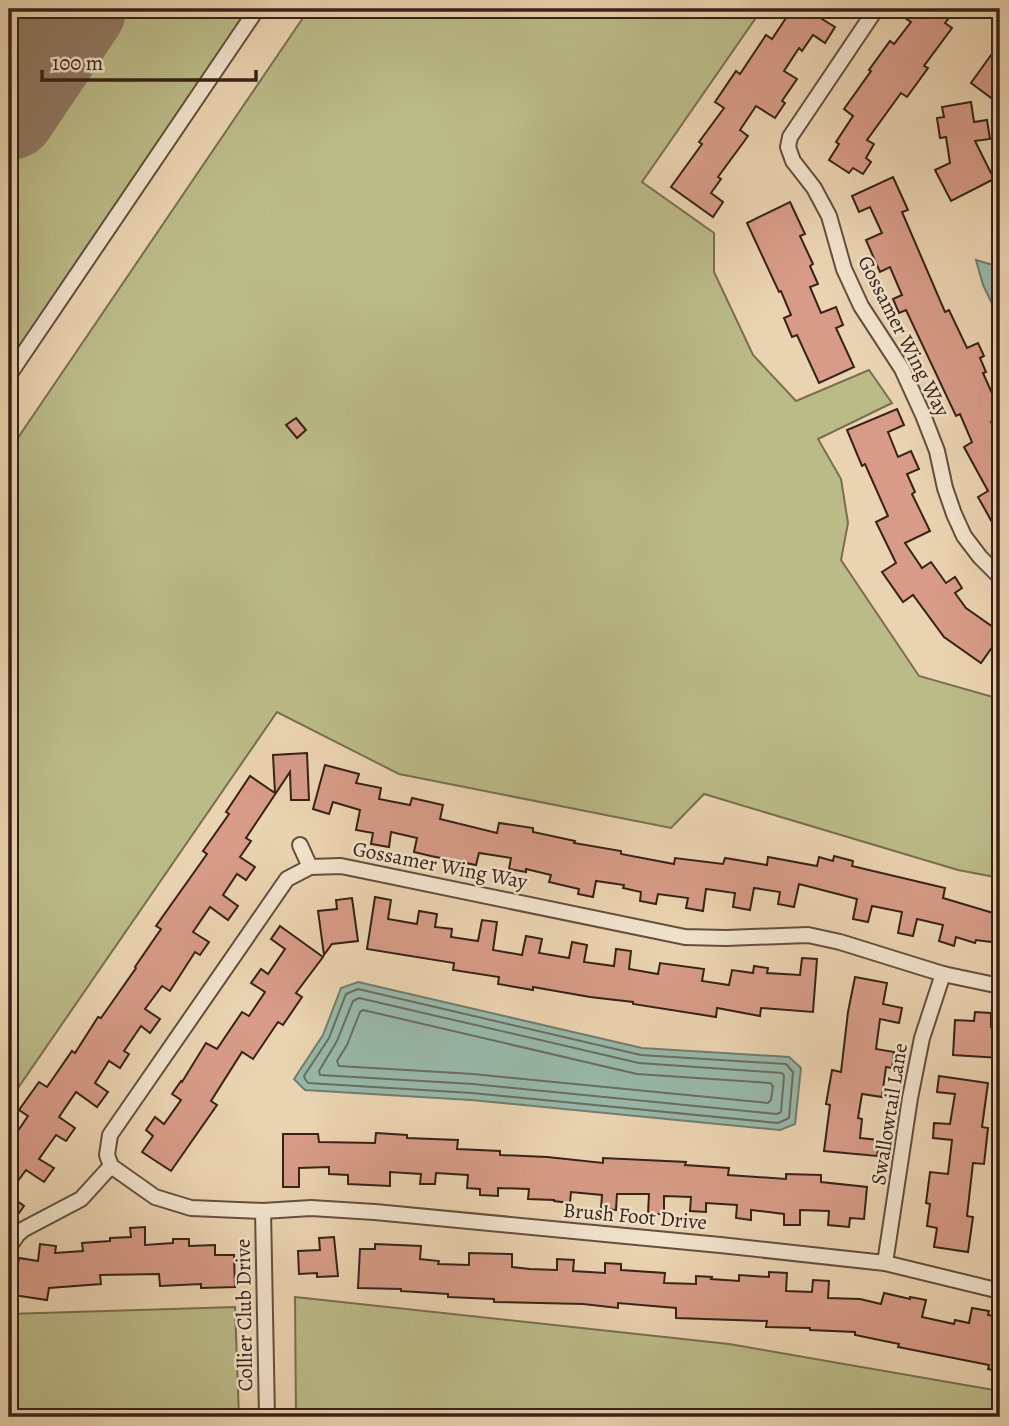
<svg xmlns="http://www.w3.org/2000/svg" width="1009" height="1426" font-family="Alegreya,serif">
  <rect width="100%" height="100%" fill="#ead3b0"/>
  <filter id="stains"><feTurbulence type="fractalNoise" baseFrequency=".00286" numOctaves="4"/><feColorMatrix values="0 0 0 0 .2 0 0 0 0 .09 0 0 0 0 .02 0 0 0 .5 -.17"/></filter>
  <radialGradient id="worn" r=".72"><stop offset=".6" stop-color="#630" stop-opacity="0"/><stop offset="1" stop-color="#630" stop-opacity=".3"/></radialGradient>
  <g fill="#bb8" stroke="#796e50" stroke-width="2">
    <path d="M9,9h39l-39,58z"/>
    <path d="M106,9h148l-245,360v-217z"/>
    <path d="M309,9h453l-120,173 72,51v39l39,83 43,46 73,-31 23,33 -74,36 23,40 7,44 -7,37 78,116 81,23v179l-42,-8 -254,-76 -33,34 -272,-54 -122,-62 -268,389v-650z"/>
    <path d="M295,1297l434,47 271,47v26h-704z"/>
    <path d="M235,1307l4,110h-230v-103z"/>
  </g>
  <g fill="#98b8a9" stroke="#717c6f" stroke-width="2">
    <path d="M976,260l24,7v53l-17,-35z"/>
    <path d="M358,982l284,66 147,9 12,11 -6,56 -15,6 -309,-30 -166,-10 -11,-11 29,-44 18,-47z"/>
  </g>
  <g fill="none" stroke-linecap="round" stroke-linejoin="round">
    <g stroke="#686d60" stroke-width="2">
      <path d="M358,989l283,66 145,9 7,8 -4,46 -11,5 -306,-30 -164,-10 -3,-4 -1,-3 25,-38 17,-44z"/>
      <path d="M359,998l280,65 143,10 2,3 -3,36 -4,2 -304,-30 -153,-9 -1,-4 18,-30 16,-40z"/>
      <path d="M363,1010l274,64 133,9 3,3 -2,14 -3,3 -295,-29 -134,-8 -2,-5 10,-16 13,-33z"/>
    </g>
    <path stroke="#907a64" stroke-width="96" d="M9,112l69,-103"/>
  </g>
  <g fill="#d79b87" stroke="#372217" stroke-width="2">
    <path d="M792,9h37l-7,10 13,8 -10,16 -12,-8 -11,16 -3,-3 -15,23 13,8 -15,22 3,2 -10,15 -19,-12 -16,24 8,6 -30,41 3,2 -10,14 12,9 -10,15 -42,-30 31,-43 -3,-2 25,-34 -9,-6 21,-31 4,3 26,-39 6,4z"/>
    <path d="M911,9h45l-11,14 7,5 -28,38 4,2 -21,29 -6,-4 -34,47 7,4 -8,14 5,4 -8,12 -10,-6 -4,5 -20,-13 10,-16 -3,-2 17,-26 -9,-7 27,-38 -2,-1 21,-29 4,3 17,-22 -6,-4z"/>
    <path d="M991,55l9,6v30l-6,9 -23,-17z"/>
    <path d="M971,102l3,20 13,-2 3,19 -15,2 19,38 -43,22 -16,-31 15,-7 -4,-26 -6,1 -3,-20 7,-1 -2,-10z"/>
    <path d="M893,177l15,33 -6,2 43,100 4,-2 18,38 11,-5 6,13 -4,2 6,14 -3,1 16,36 -5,3 3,7 -6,3 9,17v78l-8,5 -14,-25 10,-6 -24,-44 8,-5 -12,-28 -4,2 -50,-106 -7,3 -6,-14 9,-4 -12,-28 -10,5 -14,-32 16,-7 -12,-26 -11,5 -7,-16z"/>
    <path d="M790,202l15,32 -5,2 13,28 -3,2 8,18 -8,3 11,26 15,-6 7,18 -7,3 18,39 -35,16 -22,-48 -5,2 -8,-19 7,-3 -10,-24 -2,1 -32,-69z"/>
    <path d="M897,409l7,16 -16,7 10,25 13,-6 8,18 -12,5 8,18 -3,2 18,37 -25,12 17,25 9,-6 15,21 9,-6 7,11 -7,5 11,15 34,24v4l-19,27 -37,-26 -31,-42 -10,7 -21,-30 14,-9 -20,-41 12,-6 -23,-52 -3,2 -15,-36z"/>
    <path d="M296,418l10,12 -9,8 -11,-13z"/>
    <path d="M307,753l2,47h-18l-1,-28 -44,66 5,3 -11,16 15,10 -9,13 -9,-6 -14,21 15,11 -10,14 -18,-13 -17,25 16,10 -9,13 -5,-3 -25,39 -8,-5 -17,23 15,10 -10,14 -9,-7 -17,25 5,3 -9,14 -11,-7 -14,22 13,9 -11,15 -21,-15 -17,25 16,11 -9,13 -10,-6 -17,24 15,9 -10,14 -18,-12 -17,23v-49l19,-28 -9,-6 20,-28 8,5 25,-36 3,2 23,-36 3,1 35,-50 -1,-1 26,-38 -5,-3 51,-72 -4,-3 26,-37 -3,-2 24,-36 25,17 -2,-38z"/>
    <path d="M325,765l34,9 -3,9 25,5 -2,11 31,6 2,-7 31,7 -3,14 57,14 2,-10 34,5v4l42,9 -1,2 47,8v3l53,10 1,-6 48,6 2,-6 42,7 1,-8 49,9 2,-9 14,4 1,-5 19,5 -1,5 93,22 -2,10 57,17v28l-24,-3 -1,3 -19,-6 -2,9 -15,-5 4,-16 -26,-6 -4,17 -15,-3 4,-21 -30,-6 -4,16 -15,-3 4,-20 -58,-15 -5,23 -16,-3 2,-12 -26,-4 -4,22 -17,-3 2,-14 -29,-4 -3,22 -17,-3 2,-10 -30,-4 -2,10 -16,-3 1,-9 -18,-4 1,-3 -28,-4 -3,16 -15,-3 1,-5 -30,-7 2,-7 -25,-6v3l-17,-3 2,-11 -32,-5 -3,12 -45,-9 -17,-4 3,-14 -26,-6 -2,15 -18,-3 2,-11 -17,-3 4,-20 -27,-8 -4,12 -16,-5z"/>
    <path d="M375,897l16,3 -3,19 29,5 2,-13 18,3 -2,13 17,2 -1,8 27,4 4,-21 15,2 -4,28 29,5 4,-19 16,3 -3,14 30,5 3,-16 15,3 -3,17 30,4 2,-17 15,2 -2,18 29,5 2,-11 44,6 -2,12 27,4 3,-15 21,3 1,-7 14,2 -1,5 33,2 2,-17 15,1 -4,53 -52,-4 -1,8 -43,-8 -1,9 -83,-13v-2l-43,-5 -57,-10v3l-35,-6 1,-7 -46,-7 1,-7 -87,-14z"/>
    <path d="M352,898l6,43 -26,3 -8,11 -6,-44 19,-2 -1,-9z"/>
    <path d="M280,926l43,31 -27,36 6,4 -19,28 -5,-3 -25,37 -11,-7 -31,49 6,4 -46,66 -29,-19 11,-16 -7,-6 9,-13 9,7 17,-24 -9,-6 9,-13 1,1 24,-39 11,6 25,-37 7,4 16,-24 -14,-9 10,-14 7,5 17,-25 -14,-10z"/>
    <path d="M855,977l32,6 -4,21 19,4 -3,15 -19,-4 -4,30 18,3 -2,16 -6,-1 -4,30 -20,-3 -4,24 4,1 -2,19 19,2 -2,16 -53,-5 6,-46 -4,-1 6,-34 9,2 7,-60z"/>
    <path d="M975,1012l16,1v14h9v31l-47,-3 2,-35 19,1z"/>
    <path d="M939,1076l49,7 -6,44 6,1 -4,36 -11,-1 -6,53 6,1 -5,35 -34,-5 3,-19 -10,-2 3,-22 -4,-1 4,-31 18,2 4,-34 -19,-2 1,-15 16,1 5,-30 -18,-2z"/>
    <path d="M376,1133l31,2v3l51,2 -1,9 43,2v4l47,2 56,6v-5l83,4 -1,3 44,3 -1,7 58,4v-5l35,1v7l46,5 -3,32 -14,-1 -1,9 -21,-2 1,-14 -29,-1v15h-16v-11l-33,-4v10l-15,-2 1,-13 -31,-2v9l-16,-1 1,-14 -27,-1v18h-16l1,-20h-32l-1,16 -15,-1 1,-14 -31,-3 -1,11 -16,-2v-1l-26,-1 1,-10 -31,-1v8l-18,-1v-6l-13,-1 1,-13 -32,-2 -1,11h-15l1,-10 -31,-2v14l-42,-2v-9l-19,-1v-7l-30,1v19h-16v-53h35l1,8 56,1z"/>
    <path d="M9,1195l15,11 -15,21z"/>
    <path d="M145,1227v18l28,-2v-4h16v7l26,-1v10h19l1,32 -34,1v-4l-41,2 -1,-12 -59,1 1,9 -52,4 -2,12 -34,-5 6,-37 19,3 2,-17 16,2 -1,7 28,-2 -1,-8 28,-2v-3l21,-1 -1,-9z"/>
    <path d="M334,1237l4,39 -21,1v-4l-18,1 -1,-23 22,-1 -1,-12z"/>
    <path d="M375,1244l46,2 -1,13 19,2 -1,3 31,1v-12l43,1v13l18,2 27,1v-11l17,1 -1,11 32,2v-10l16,1v6l44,3 -1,10 32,1v-8l16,1 -1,2 28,2v-6l30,2v-5l18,1 -1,18 26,1 1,-12 16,1 -1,17 32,1 21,5 3,-11 26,6v-2l16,3 -4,17 32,7 1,-4 14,3 3,-15 17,3 -1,4 12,2v55l-12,-3 1,-4 -91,-18 1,-3 -44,-9v-3l-45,-2v-2l-44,-1 1,-6 -91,-3v-10l-58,-5v5l-35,-4 -89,-2v-3l-46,-2v-3l-47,-3v-2l-43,-1 2,-39h15z"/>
  </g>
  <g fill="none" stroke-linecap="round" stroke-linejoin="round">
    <g stroke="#644e3d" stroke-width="18">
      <g id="minor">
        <path d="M876,9l-86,128 -2,10 5,14 21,27 15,28 15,53 17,37 41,63 21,46 14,36 8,37 9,26 10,22 16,21 20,20"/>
        <path d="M9,375l248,-366"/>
        <path d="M300,845l10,22"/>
        <path d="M1000,986l-57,-12 -103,-32 -32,-7 -82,3 -41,-1 -344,-71 -31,1 -23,12 -177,256 -3,20 4,11 44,31 36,11 72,3 48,-3 64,4 345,33 165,18 115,28"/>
        <path d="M263,1211l4,206"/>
        <path d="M9,1247l9,-13 6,-5 57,-30 30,-33"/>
        <path d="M885,1263l25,-165 12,-60 21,-64"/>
      </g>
    </g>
    <use href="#minor" stroke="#f1e2cc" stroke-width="14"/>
  </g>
  <g text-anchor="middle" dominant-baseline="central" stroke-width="5" stroke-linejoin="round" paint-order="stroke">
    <g font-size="21" fill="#372217" stroke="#f1e2cc">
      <text transform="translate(904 336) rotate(63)">Gossamer Wing Way</text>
      <text transform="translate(440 865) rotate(11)">Gossamer Wing Way</text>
      <text transform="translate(889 1114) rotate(-81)">Swallowtail Lane</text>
      <text transform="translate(635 1216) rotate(5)">Brush Foot Drive</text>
      <text transform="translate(244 1315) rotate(-91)">Collier Club Drive</text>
    </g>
  </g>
  <rect width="1009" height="1426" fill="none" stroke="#ead3b0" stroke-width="35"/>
  <rect x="10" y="10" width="988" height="1405" fill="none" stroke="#372217" stroke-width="3.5"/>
  <rect x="18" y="18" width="974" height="1391" fill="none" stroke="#372217" stroke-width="2"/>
  <path d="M42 70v10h214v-10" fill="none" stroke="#372217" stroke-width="3.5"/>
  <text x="52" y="70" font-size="21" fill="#372217" stroke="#f1e2cc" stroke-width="5" paint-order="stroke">100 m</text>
  <rect width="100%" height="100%" filter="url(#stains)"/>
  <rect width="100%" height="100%" fill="url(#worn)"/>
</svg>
